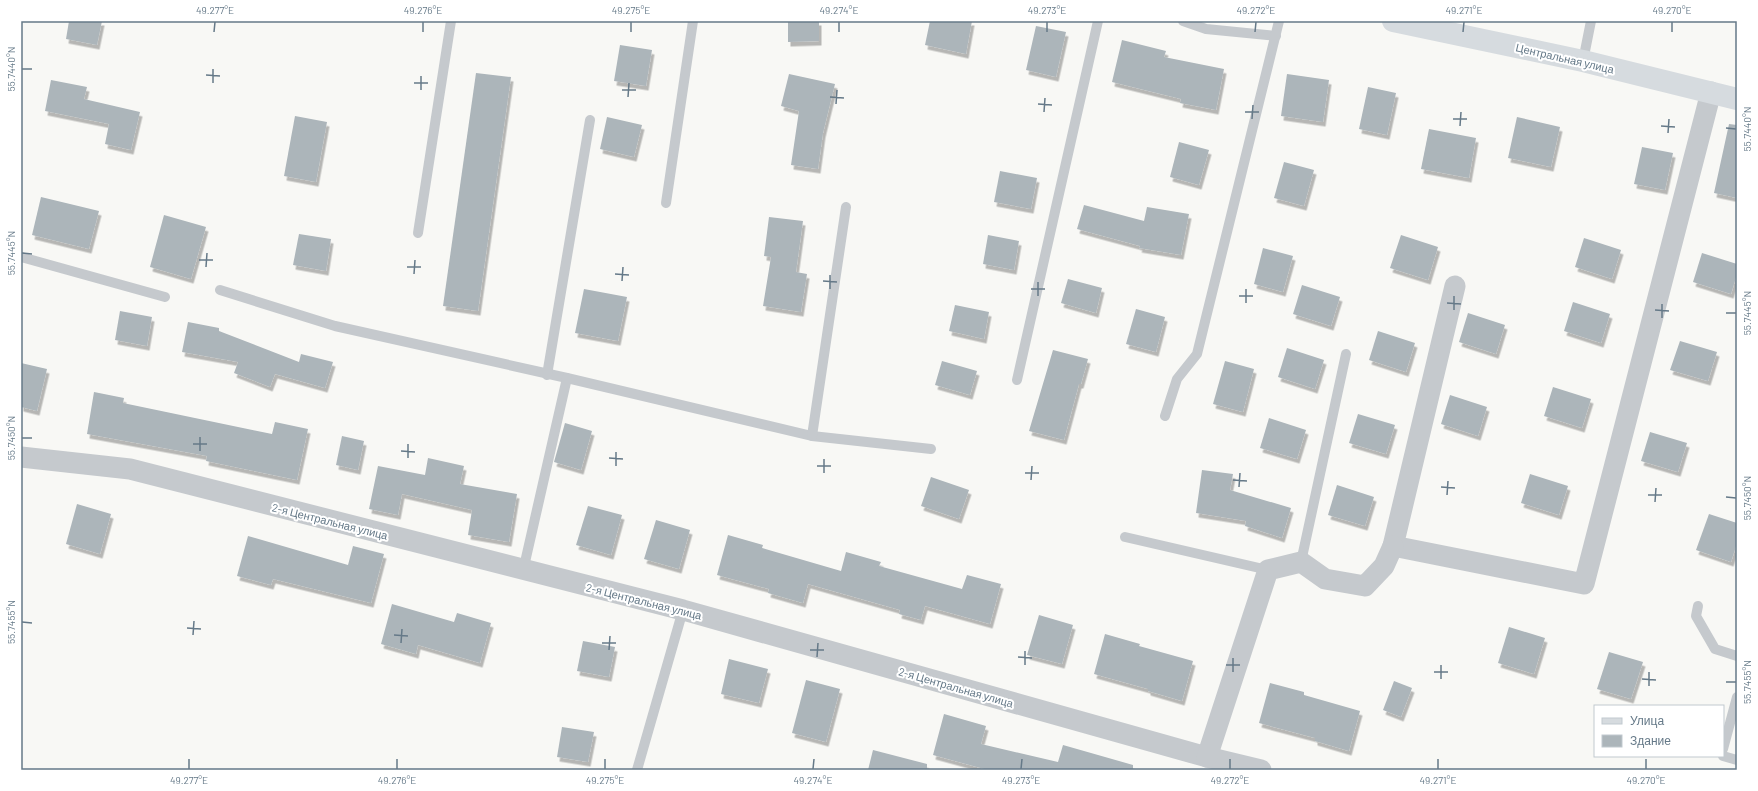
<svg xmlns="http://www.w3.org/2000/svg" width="1758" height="791" font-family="Barlow,sans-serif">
  <defs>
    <filter id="shadow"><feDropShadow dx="2.5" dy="4.5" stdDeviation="0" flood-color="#0004"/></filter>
  </defs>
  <rect width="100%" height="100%" fill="#f8f8f5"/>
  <g fill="#acb5ba" filter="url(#shadow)">
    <path d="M69,21h33l-5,24 -31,-6z"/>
    <path d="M788,21h31v20l-31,1z"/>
    <path d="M930,21h42l-6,33 -41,-9z"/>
    <path d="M1036,26l30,6 -10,45 -30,-7z"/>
    <path d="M1122,40l44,11 -2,6 60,12 -8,41 -36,-7 1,-4 -69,-17z"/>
    <path d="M620,45l32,5 -6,36 -32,-5z"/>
    <path d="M476,73l35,4 -33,234 -35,-5z"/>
    <path d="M789,74l46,10 -12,49 -5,36 -27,-4 8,-54 -18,-5z"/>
    <path d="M1287,74l42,6 -6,42 -42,-6z"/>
    <path d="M51,80l36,7 -3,12 56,13 -9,38 -26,-6 4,-20 -64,-13z"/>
    <path d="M1368,87l28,6 -9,42 -28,-6z"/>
    <path d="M295,116l32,6 -11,60 -32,-6z"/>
    <path d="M607,117l35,8 -8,32 -34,-8z"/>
    <path d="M1517,117l43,10 -9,40 -43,-9z"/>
    <path d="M1729,124l8,1v73l-23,-5z"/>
    <path d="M1429,129l47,9 -7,40 -48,-9z"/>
    <path d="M1179,142l30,8 -10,35 -29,-8z"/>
    <path d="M1642,147l31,6 -8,37 -31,-6z"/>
    <path d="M1284,162l30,8 -10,36 -30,-8z"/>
    <path d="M1000,171l37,7 -6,31 -37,-7z"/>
    <path d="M41,197l58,14 -10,38 -57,-14z"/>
    <path d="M1084,205l60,16 3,-14 42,7 -8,41 -42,-7 1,-2 -63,-17z"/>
    <path d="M164,215l42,12 -15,52 -41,-12z"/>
    <path d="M769,217l34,4 -7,51 11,2 -6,38 -38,-6 8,-49 -7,-1z"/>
    <path d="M299,234l32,5 -5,32 -33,-6z"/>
    <path d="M988,235l31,6 -5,29 -31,-6z"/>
    <path d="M1401,235l37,12 -10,33 -38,-12z"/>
    <path d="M1584,238l37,12 -9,29 -37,-12z"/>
    <path d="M1263,248l30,8 -10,36 -29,-8z"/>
    <path d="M1702,253l35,11v10l-6,20 -38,-12z"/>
    <path d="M1068,279l34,9 -6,25 -35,-10z"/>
    <path d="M1302,285l38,12 -9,29 -38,-12z"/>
    <path d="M584,289l43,8 -9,44 -43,-8z"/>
    <path d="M1573,302l37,12 -9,29 -37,-12z"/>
    <path d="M955,305l34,7 -5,27 -35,-8z"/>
    <path d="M1136,309l29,8 -9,35 -30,-8z"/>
    <path d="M120,311l32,6 -5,29 -32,-6z"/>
    <path d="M1468,313l37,12 -9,29 -37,-12z"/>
    <path d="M188,322l31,6v3l80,31 2,-8 32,8 -8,26 -50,-14 -5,13 -36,-14 4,-11 -56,-10z"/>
    <path d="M1378,331l37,12 -9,29 -37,-12z"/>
    <path d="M1680,341l37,11 -9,29 -38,-11z"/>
    <path d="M1287,348l37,12 -9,29 -37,-12z"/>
    <path d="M1053,350l35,9 -7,25h-2l-15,56 -35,-9z"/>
    <path d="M942,361l35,10 -7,24 -35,-10z"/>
    <path d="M1225,361l29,8 -11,43 -30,-8z"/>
    <path d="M21,363l26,6 -10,42 -16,-4z"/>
    <path d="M1553,387l38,12 -9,29 -38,-12z"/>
    <path d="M94,392l30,6 -1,5 149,31 3,-12 33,7 -11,51 -91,-19 1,-5 -120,-22z"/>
    <path d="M1450,395l37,12 -9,29 -37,-12z"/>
    <path d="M1358,414l37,11 -9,29 -37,-11z"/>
    <path d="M1269,418l37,12 -9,29 -37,-11z"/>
    <path d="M565,423l27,8 -11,39 -27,-8z"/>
    <path d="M1650,432l37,11 -9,29 -37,-11z"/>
    <path d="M342,436l22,5 -6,29 -22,-5z"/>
    <path d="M428,458l36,8 -4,18 57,10 -8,48 -41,-7 4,-25 -70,-16 -4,21 -29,-6 9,-43 47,9z"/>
    <path d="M1202,470l31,4 -3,16 61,18 -9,30 -37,-12 1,-5 -50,-8z"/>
    <path d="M1530,474l38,12 -9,29 -38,-12z"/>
    <path d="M931,477l38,13 -10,29 -38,-13z"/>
    <path d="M1337,485l37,12 -9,29 -37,-11z"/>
    <path d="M77,504l34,10 -11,40 -34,-10z"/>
    <path d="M588,506l34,9 -11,40 -35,-10z"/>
    <path d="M1709,514l28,9v20l-6,19 -35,-12z"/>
    <path d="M656,520l34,10 -11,39 -35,-10z"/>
    <path d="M728,535l35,10 -1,3 79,23 5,-19 35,10 -2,4 83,23 5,-14 34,9 -11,40 -65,-18 -4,14 -22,-6 1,-4 -92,-26 -5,19 -35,-10 1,-4 -52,-14z"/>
    <path d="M248,536l100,29 5,-19 31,8 -13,49 -98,-24 -2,6 -34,-9z"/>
    <path d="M392,604l62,18 3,-9 34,10 -11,40 -62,-18 -2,9 -35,-10z"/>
    <path d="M1039,615l34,10 -11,39 -35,-9z"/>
    <path d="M1509,627l36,11 -11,36 -36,-11z"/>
    <path d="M1105,634l35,10 -1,2 54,15 -11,40 -34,-10v-2l-54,-15z"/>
    <path d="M583,641l32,6 -6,30 -32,-6z"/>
    <path d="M1609,652l34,10 -12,37 -34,-10z"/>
    <path d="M729,659l39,10 -9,34 -38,-9z"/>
    <path d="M806,680l34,9 -14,53 -34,-9z"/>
    <path d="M1394,681l18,7 -11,29 -18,-7z"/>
    <path d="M1270,683l34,9v3l56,16 -11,40 -34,-10v-3l-56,-15z"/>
    <path d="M944,714l42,12 -5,18 77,18 5,-17 70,20v5h-145l-55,-15z"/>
    <path d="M562,727l32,5 -6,30 -31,-5z"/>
    <path d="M873,750l54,14v6h-59z"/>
  </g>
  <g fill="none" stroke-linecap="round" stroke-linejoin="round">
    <g stroke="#c5c9cd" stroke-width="10">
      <path d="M1183,21l23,8 70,7"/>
      <path d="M1583,61l8,-40"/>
      <path d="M666,203l27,-182"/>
      <path d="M418,233l33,-212"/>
      <path d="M21,257l144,40"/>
      <path d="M220,290l115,36 232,52 245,58 119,13"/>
      <path d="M547,375l43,-255"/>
      <path d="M1017,380l81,-359"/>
      <path d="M1165,416l12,-37 20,-25 82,-333"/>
      <path d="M812,436l34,-229"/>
      <path d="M1125,537l143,33"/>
      <path d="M1301,562l45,-208"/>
      <path d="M523,571l44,-193"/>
      <path d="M1698,606l-2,10 19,33 22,7"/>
      <path d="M1723,749l14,-52"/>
      <path d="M1723,756l14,4"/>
      <path d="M637,770l46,-160"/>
    </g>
    <g stroke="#c5c9cd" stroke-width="21">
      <path d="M1455,286l-62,260 191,38 127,-492"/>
      <path d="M21,457l109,12 553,141 524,147 54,13"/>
      <path d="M1207,757l61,-187 33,-8 24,17 40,7 19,-20 9,-20"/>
    </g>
    <path stroke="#d6dbdf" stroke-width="22" d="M1393,21l190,40 154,38"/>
  </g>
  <path fill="none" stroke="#657988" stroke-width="1.5" d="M214,32l1,-10M423,32v-10M631,32v-10M839,32v-10M1047,32v-10M1255,32l1,-10M1463,32l1,-10M1672,32v-10M22,69h10M206,75l14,1M213,83v-14M414,83h14M421,90v-14M622,90h14M628,97l1,-14M830,97l14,1M836,104l1,-14M1038,104l14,1M1044,112l1,-14M1245,112h14M1252,119l1,-14M1453,119h14M1460,126l1,-14M1661,126l14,1M1726,128l10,1M1668,133l1,-14M22,253l10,1M199,260h14M206,267l1,-14M407,267h14M414,274l1,-14M615,274l14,1M622,281l1,-14M823,281l14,1M830,289v-14M1031,289h14M1038,296v-14M1239,296h14M1246,303v-14M1447,303l14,1M1454,310v-14M1655,310l14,1M1726,313h10M1662,318v-14M22,438h10M193,444h14M200,451v-14M401,451l14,1M408,458v-14M609,458l14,1M616,466v-14M817,466h14M824,473v-14M1025,473h14M1031,480l1,-14M1233,480l14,1M1239,487l1,-14M1441,487l14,1M1447,495l1,-14M1648,495h14M1726,497l10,1M1655,502l1,-14M22,622l10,1M187,628l14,1M193,635l1,-14M394,635l14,1M401,643l1,-14M602,643h14M609,650l1,-14M810,650h14M817,657l1,-14M1018,657l14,1M1025,665v-14M1226,665h14M1233,672v-14M1434,672h14M1441,679v-14M1642,679l14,1M1726,682h10M1649,686v-14M189,769v-10M397,769v-10M605,769v-10M813,769l1,-10M1021,769l1,-10M1230,769v-10M1438,769v-10M1646,769v-10"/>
  <g text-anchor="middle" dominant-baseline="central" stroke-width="4" stroke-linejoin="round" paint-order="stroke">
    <g font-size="11" fill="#657988" stroke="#fff">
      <text transform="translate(1565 58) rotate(13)">Центральная улица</text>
      <text transform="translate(330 521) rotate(14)">2-я Центральная улица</text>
      <text transform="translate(644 601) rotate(14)">2-я Центральная улица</text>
      <text transform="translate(956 687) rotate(16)">2-я Центральная улица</text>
    </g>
  </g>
  <rect width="1758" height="791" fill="none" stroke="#ffffff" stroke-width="44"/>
  <rect x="1594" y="705" width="130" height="52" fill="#ffffff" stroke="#c1c9cf"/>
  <rect x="1602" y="718" width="20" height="6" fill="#d6dbdf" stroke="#c1c9cf"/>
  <text x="1630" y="725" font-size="12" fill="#657988">Улица</text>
  <rect x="1602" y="735" width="20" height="12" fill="#acb5ba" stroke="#c1c9cf"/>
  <text x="1630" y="745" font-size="12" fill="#657988">Здание</text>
  <rect x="22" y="22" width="1714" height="747" fill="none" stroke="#657988" stroke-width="1.5"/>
  <g font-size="10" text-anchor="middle" fill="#657988">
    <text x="215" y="14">49.277°E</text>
    <text x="423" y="14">49.276°E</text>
    <text x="631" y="14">49.275°E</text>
    <text x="839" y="14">49.274°E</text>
    <text x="1047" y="14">49.273°E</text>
    <text x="1256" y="14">49.272°E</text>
    <text x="1464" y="14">49.271°E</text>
    <text x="1672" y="14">49.270°E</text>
    <text transform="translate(11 69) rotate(-90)" y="4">55.7440°N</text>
    <text transform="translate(1747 129) rotate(-90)" y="4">55.7440°N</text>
    <text transform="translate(11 253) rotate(-90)" y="4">55.7445°N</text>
    <text transform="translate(1747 313) rotate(-90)" y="4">55.7445°N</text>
    <text transform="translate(11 438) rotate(-90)" y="4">55.7450°N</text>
    <text transform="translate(1747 498) rotate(-90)" y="4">55.7450°N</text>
    <text transform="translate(11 622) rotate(-90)" y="4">55.7455°N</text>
    <text transform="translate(1747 682) rotate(-90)" y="4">55.7455°N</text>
    <text x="189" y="784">49.277°E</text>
    <text x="397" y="784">49.276°E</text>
    <text x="605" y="784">49.275°E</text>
    <text x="813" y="784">49.274°E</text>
    <text x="1021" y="784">49.273°E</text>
    <text x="1230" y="784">49.272°E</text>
    <text x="1438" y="784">49.271°E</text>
    <text x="1646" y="784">49.270°E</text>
  </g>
</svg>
